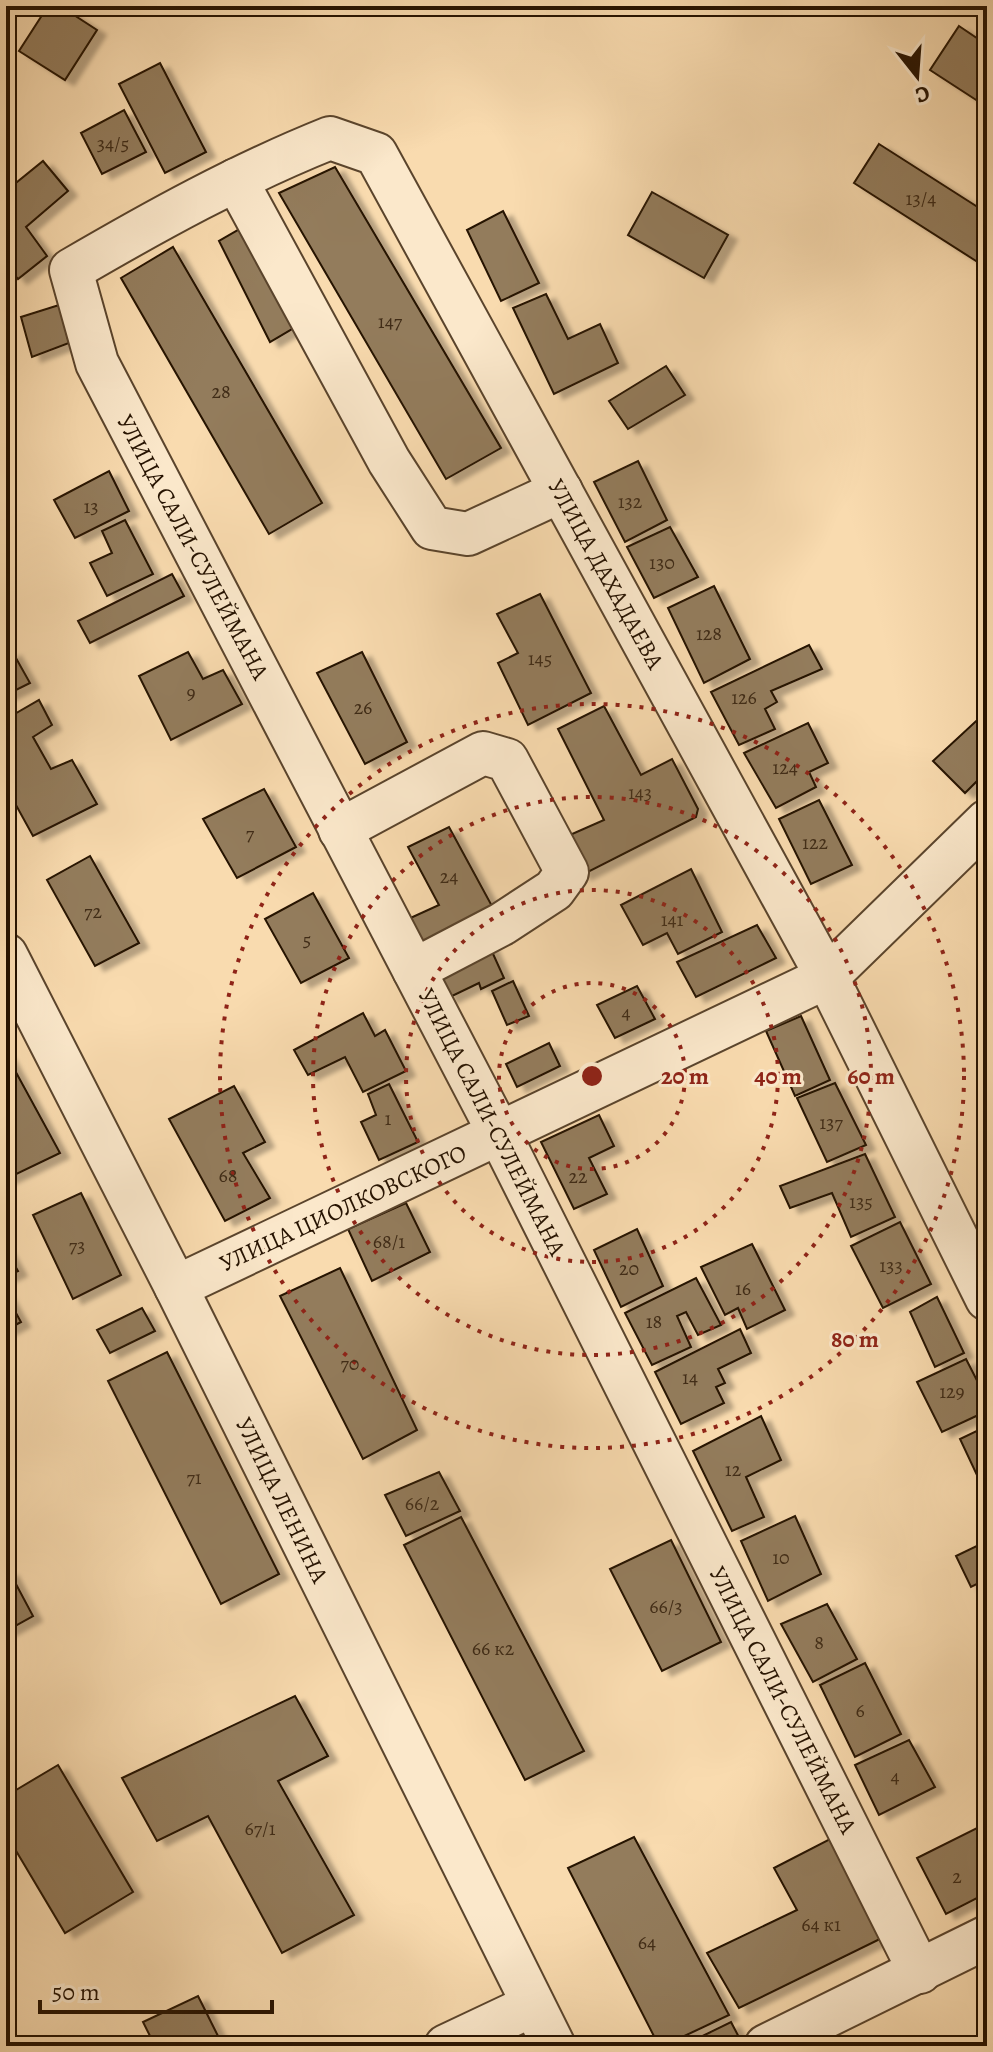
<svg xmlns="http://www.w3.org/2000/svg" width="993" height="2052" font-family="Alegreya,serif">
  <defs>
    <filter id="shadow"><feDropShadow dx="9" dy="5" stdDeviation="2" flood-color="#0004"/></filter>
  </defs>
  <rect width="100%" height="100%" fill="#f9dbaf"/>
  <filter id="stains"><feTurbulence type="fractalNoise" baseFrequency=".0025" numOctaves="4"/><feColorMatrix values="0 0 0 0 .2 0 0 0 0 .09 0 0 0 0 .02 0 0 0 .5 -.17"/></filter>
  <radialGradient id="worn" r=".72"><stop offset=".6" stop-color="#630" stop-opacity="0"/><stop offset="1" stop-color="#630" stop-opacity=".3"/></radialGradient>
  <g fill="#937b5b" stroke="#251200" stroke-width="2" filter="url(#shadow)">
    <path d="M48,6h12l37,24 -32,50 -46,-29z"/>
    <path d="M959,26l28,19v62l-57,-37z"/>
    <path d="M160,63l46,89 -41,21 -46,-89z"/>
    <path d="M124,110l22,42 -44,22 -21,-41z"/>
    <path d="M879,144l108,69v55l-133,-85z"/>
    <path d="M43,161l25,30 -42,36 21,29 -29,23 -12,-15v-73z"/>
    <path d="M335,167l166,281 -55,31 -167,-286z"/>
    <path d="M652,192l76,43 -24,43 -76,-43z"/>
    <path d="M503,211l36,72 -38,18 -34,-71z"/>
    <path d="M245,226l52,100 -27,16 -51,-101z"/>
    <path d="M173,247l149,256 -53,31 -148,-256z"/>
    <path d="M546,294l22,45 32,-15 18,39 -64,31 -41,-86z"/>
    <path d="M59,305l10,38 -37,14 -11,-40z"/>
    <path d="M666,366l19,29 -57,34 -19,-28z"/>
    <path d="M638,461l29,59 -42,22 -31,-60z"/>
    <path d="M109,471l20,40 -54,27 -21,-38z"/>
    <path d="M125,520l28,54 -46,22 -17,-33 22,-10 -10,-22z"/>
    <path d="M670,527l28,50 -44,21 -27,-51z"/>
    <path d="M172,574l12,22 -94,47 -12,-22z"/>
    <path d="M714,586l36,73 -46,24 -36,-75z"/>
    <path d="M540,594l51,99 -63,32 -30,-62 20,-10 -21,-39z"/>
    <path d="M809,645l13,24 -51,22 6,11 -12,7 10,20 -36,16 -28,-53z"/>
    <path d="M12,651l18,32 -24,12v-41z"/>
    <path d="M188,652l15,27 20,-9 19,34 -71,36 -32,-64z"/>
    <path d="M362,652l45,90 -42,22 -48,-91z"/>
    <path d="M39,700l13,25 -19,12 18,32 21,-9 25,44 -64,32 -27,-49v-68z"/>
    <path d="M604,706l37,69 31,-16 26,50 -2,8 -114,58 -19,-37 41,-18 -46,-91z"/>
    <path d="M987,711v60l-22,22 -32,-32z"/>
    <path d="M808,723l20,40 -19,9 7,15 -40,21 -32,-55z"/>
    <path d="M264,789l32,58 -59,31 -34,-59z"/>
    <path d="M819,800l33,65 -41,19 -32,-65z"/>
    <path d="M449,827l50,92 -74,38 -19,-37 33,-15 -31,-58z"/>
    <path d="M90,856l49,87 -44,23 -48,-86z"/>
    <path d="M691,869l31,63 -44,22 -11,-21 -24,12 -22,-40z"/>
    <path d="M313,893l36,65 -48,25 -36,-64z"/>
    <path d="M757,925l19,33 -80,39 -19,-35z"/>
    <path d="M489,945l15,33 -23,11 -2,-6 -31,15 -13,-28z"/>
    <path d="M513,981l16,35 -22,9 -15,-34z"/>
    <path d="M637,986l18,33 -40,19 -18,-33z"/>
    <path d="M363,1013l12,23 10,-6 21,41 -43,21 -18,-35 -37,18 -14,-25z"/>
    <path d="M801,1016l29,64 -35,16 -29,-65z"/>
    <path d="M549,1043l11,23 -43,21 -11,-23z"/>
    <path d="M6,1054l54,99 -54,26z"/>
    <path d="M835,1083l31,62 -39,17 -30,-64z"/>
    <path d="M389,1084l29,58 -39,18 -18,-38 15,-7 -8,-21z"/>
    <path d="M234,1086l31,56 -22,11 27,45 -45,23 -56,-102z"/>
    <path d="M599,1115l15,31 -25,12 18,36 -33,15 -33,-67z"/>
    <path d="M865,1154l30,63 -44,20 -19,-44 -42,15 -10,-22z"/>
    <path d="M81,1193l40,82 -48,24 -40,-84z"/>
    <path d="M406,1203l24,49 -58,29 -24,-52z"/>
    <path d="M900,1222l31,62 -48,24 -32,-62z"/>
    <path d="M637,1229l26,57 -42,21 -27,-57z"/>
    <path d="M752,1244l33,66 -38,19 -9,-21 -13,7 -24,-48z"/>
    <path d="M6,1250l12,21 -12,6z"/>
    <path d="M340,1268l77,162 -54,29 -83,-163z"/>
    <path d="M696,1278l25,47 -23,10 -12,-23 -9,4 14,31 -39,18 -27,-52z"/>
    <path d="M6,1295l15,27 -15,8z"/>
    <path d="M937,1297l27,56 -29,14 -25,-55z"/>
    <path d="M142,1308l13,23 -45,22 -13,-23z"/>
    <path d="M740,1329l11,24 -33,16 7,14 -9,4 8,16 -43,21 -26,-52z"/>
    <path d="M167,1352l112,222 -58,30 -113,-223z"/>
    <path d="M966,1359l21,41v11l-45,21 -25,-50z"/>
    <path d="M761,1416l20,44 -35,17 18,40 -32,14 -39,-80z"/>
    <path d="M987,1426v60l-4,2 -23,-49z"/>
    <path d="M439,1472l21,39 -54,25 -21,-41z"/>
    <path d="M795,1516l26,58 -53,27 -27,-60z"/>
    <path d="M461,1517l123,234 -59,29 -121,-235z"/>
    <path d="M671,1540l50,102 -59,29 -52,-102z"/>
    <path d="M987,1541v38l-16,8 -15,-31z"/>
    <path d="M9,1571l24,45 -27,15v-58z"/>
    <path d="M827,1604l30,55 -44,23 -32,-58z"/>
    <path d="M865,1663l36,71 -46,23 -35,-72z"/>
    <path d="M295,1696l33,60 -50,25 76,134 -72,38 -74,-137 -51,25 -35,-63z"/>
    <path d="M909,1740l26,47 -56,28 -24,-50z"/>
    <path d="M58,1765l75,127 -68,41 -59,-99v-38z"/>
    <path d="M987,1823v70l-41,21 -29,-56z"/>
    <path d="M634,1837l95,178 -66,31h-4l-91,-178z"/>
    <path d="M832,1838l50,100 -143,70 -32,-55 90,-43 -23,-42z"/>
    <path d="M198,1996l25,50h-68l-12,-24z"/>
    <path d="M731,2022l11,21 -7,3h-53z"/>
  </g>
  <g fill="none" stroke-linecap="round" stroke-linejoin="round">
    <g stroke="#5a442c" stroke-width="46">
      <g id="minor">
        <path d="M236,180l153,281 43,67 36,6 93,-43"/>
        <path d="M340,830l143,-77 24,7 60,112 -13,18 -52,34 -88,46"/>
        <path d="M6,955l170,332 378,759"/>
        <path d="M176,1287l651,-310 160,-156"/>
        <path d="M920,1972l-421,-839 -402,-770 -26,-93c84,-49 169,-96 259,-132l46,16 451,823 160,322"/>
        <path d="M446,2046l87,-41"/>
        <path d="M766,2046l221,-109"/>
      </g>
    </g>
    <use href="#minor" stroke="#fbe8cb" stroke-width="42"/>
  </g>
  <g fill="none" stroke="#8f2418" stroke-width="4" stroke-dasharray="4 8">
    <circle cx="592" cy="1076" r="93"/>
    <circle cx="592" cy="1076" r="186"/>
    <circle cx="592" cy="1076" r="279"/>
    <circle cx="592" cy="1076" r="372"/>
  </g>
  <g text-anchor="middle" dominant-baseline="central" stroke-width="6" stroke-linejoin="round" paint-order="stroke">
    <g font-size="20" fill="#402c17">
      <text x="113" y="143">34/5</text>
      <text x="921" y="198">13/4</text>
      <text x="390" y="321">147</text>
      <text x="221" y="391">28</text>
      <text x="630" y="501">132</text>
      <text x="91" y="506">13</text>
      <text x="662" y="562">130</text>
      <text x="709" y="633">128</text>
      <text x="540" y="658">145</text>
      <text x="191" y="692">9</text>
      <text x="744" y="697">126</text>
      <text x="363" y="707">26</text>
      <text x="785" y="767">124</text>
      <text x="640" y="792">143</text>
      <text x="250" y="833">7</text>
      <text x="815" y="842">122</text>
      <text x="449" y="876">24</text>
      <text x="93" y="911">72</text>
      <text x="672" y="919">141</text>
      <text x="307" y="939">5</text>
      <text x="626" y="1012">4</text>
      <text x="388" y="1118">1</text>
      <text x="831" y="1122">137</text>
      <text x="228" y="1175">68</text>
      <text x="578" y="1176">22</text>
      <text x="861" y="1201">135</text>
      <text x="389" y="1241">68/1</text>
      <text x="77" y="1245">73</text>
      <text x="891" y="1265">133</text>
      <text x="629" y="1268">20</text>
      <text x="743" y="1288">16</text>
      <text x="654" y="1321">18</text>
      <text x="350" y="1363">70</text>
      <text x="690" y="1377">14</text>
      <text x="952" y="1391">129</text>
      <text x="733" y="1469">12</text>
      <text x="194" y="1477">71</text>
      <text x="422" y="1503">66/2</text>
      <text x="781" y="1557">10</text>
      <text x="666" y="1606">66/3</text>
      <text x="819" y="1642">8</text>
      <text x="493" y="1648">66 к2</text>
      <text x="860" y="1710">6</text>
      <text x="895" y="1776">4</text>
      <text x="260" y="1828">67/1</text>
      <text x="957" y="1876">2</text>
      <text x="821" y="1924">64 к1</text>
      <text x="647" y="1942">64</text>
    </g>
    <g font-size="24" fill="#251200" stroke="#fbe8cb">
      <text transform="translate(193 547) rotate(62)">УЛИЦА САЛИ-СУЛЕЙМАНА</text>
      <text transform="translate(606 574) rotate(61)">УЛИЦА ДАХАДАЕВА</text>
      <text transform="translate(492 1122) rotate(63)">УЛИЦА САЛИ-СУЛЕЙМАНА</text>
      <text transform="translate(343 1208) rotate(-25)">УЛИЦА ЦИОЛКОВСКОГО</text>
      <text transform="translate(282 1500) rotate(64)">УЛИЦА ЛЕНИНА</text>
      <text transform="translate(783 1700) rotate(63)">УЛИЦА САЛИ-СУЛЕЙМАНА</text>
    </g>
  </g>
  <circle cx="592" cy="1076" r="12" fill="#8f2418" stroke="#fbe8cb" stroke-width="4"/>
  <g font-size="24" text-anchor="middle" font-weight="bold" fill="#8f2418" stroke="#fbe8cb" stroke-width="6" stroke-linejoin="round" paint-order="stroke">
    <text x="685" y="1084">20 m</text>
    <text x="778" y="1084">40 m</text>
    <text x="871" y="1084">60 m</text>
    <text x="855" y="1347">80 m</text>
  </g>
  <rect width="993" height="2052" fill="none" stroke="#f9dbaf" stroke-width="32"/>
  <rect x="8" y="8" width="977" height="2036" fill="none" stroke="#251200" stroke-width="4"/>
  <rect x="16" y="16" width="961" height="2020" fill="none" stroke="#251200" stroke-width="2"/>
  <g transform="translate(917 76) rotate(163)" stroke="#fbe8cb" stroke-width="6" paint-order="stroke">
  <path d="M0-6L14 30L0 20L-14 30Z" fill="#251200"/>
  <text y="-12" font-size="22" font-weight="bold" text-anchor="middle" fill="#251200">С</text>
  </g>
  <path d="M40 2000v12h232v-12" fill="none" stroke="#251200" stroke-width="4"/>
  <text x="52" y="2000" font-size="24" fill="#251200" stroke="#fbe8cb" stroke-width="6" paint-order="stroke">50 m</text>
  <rect width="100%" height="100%" filter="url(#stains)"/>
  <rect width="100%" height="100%" fill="url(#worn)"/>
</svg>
